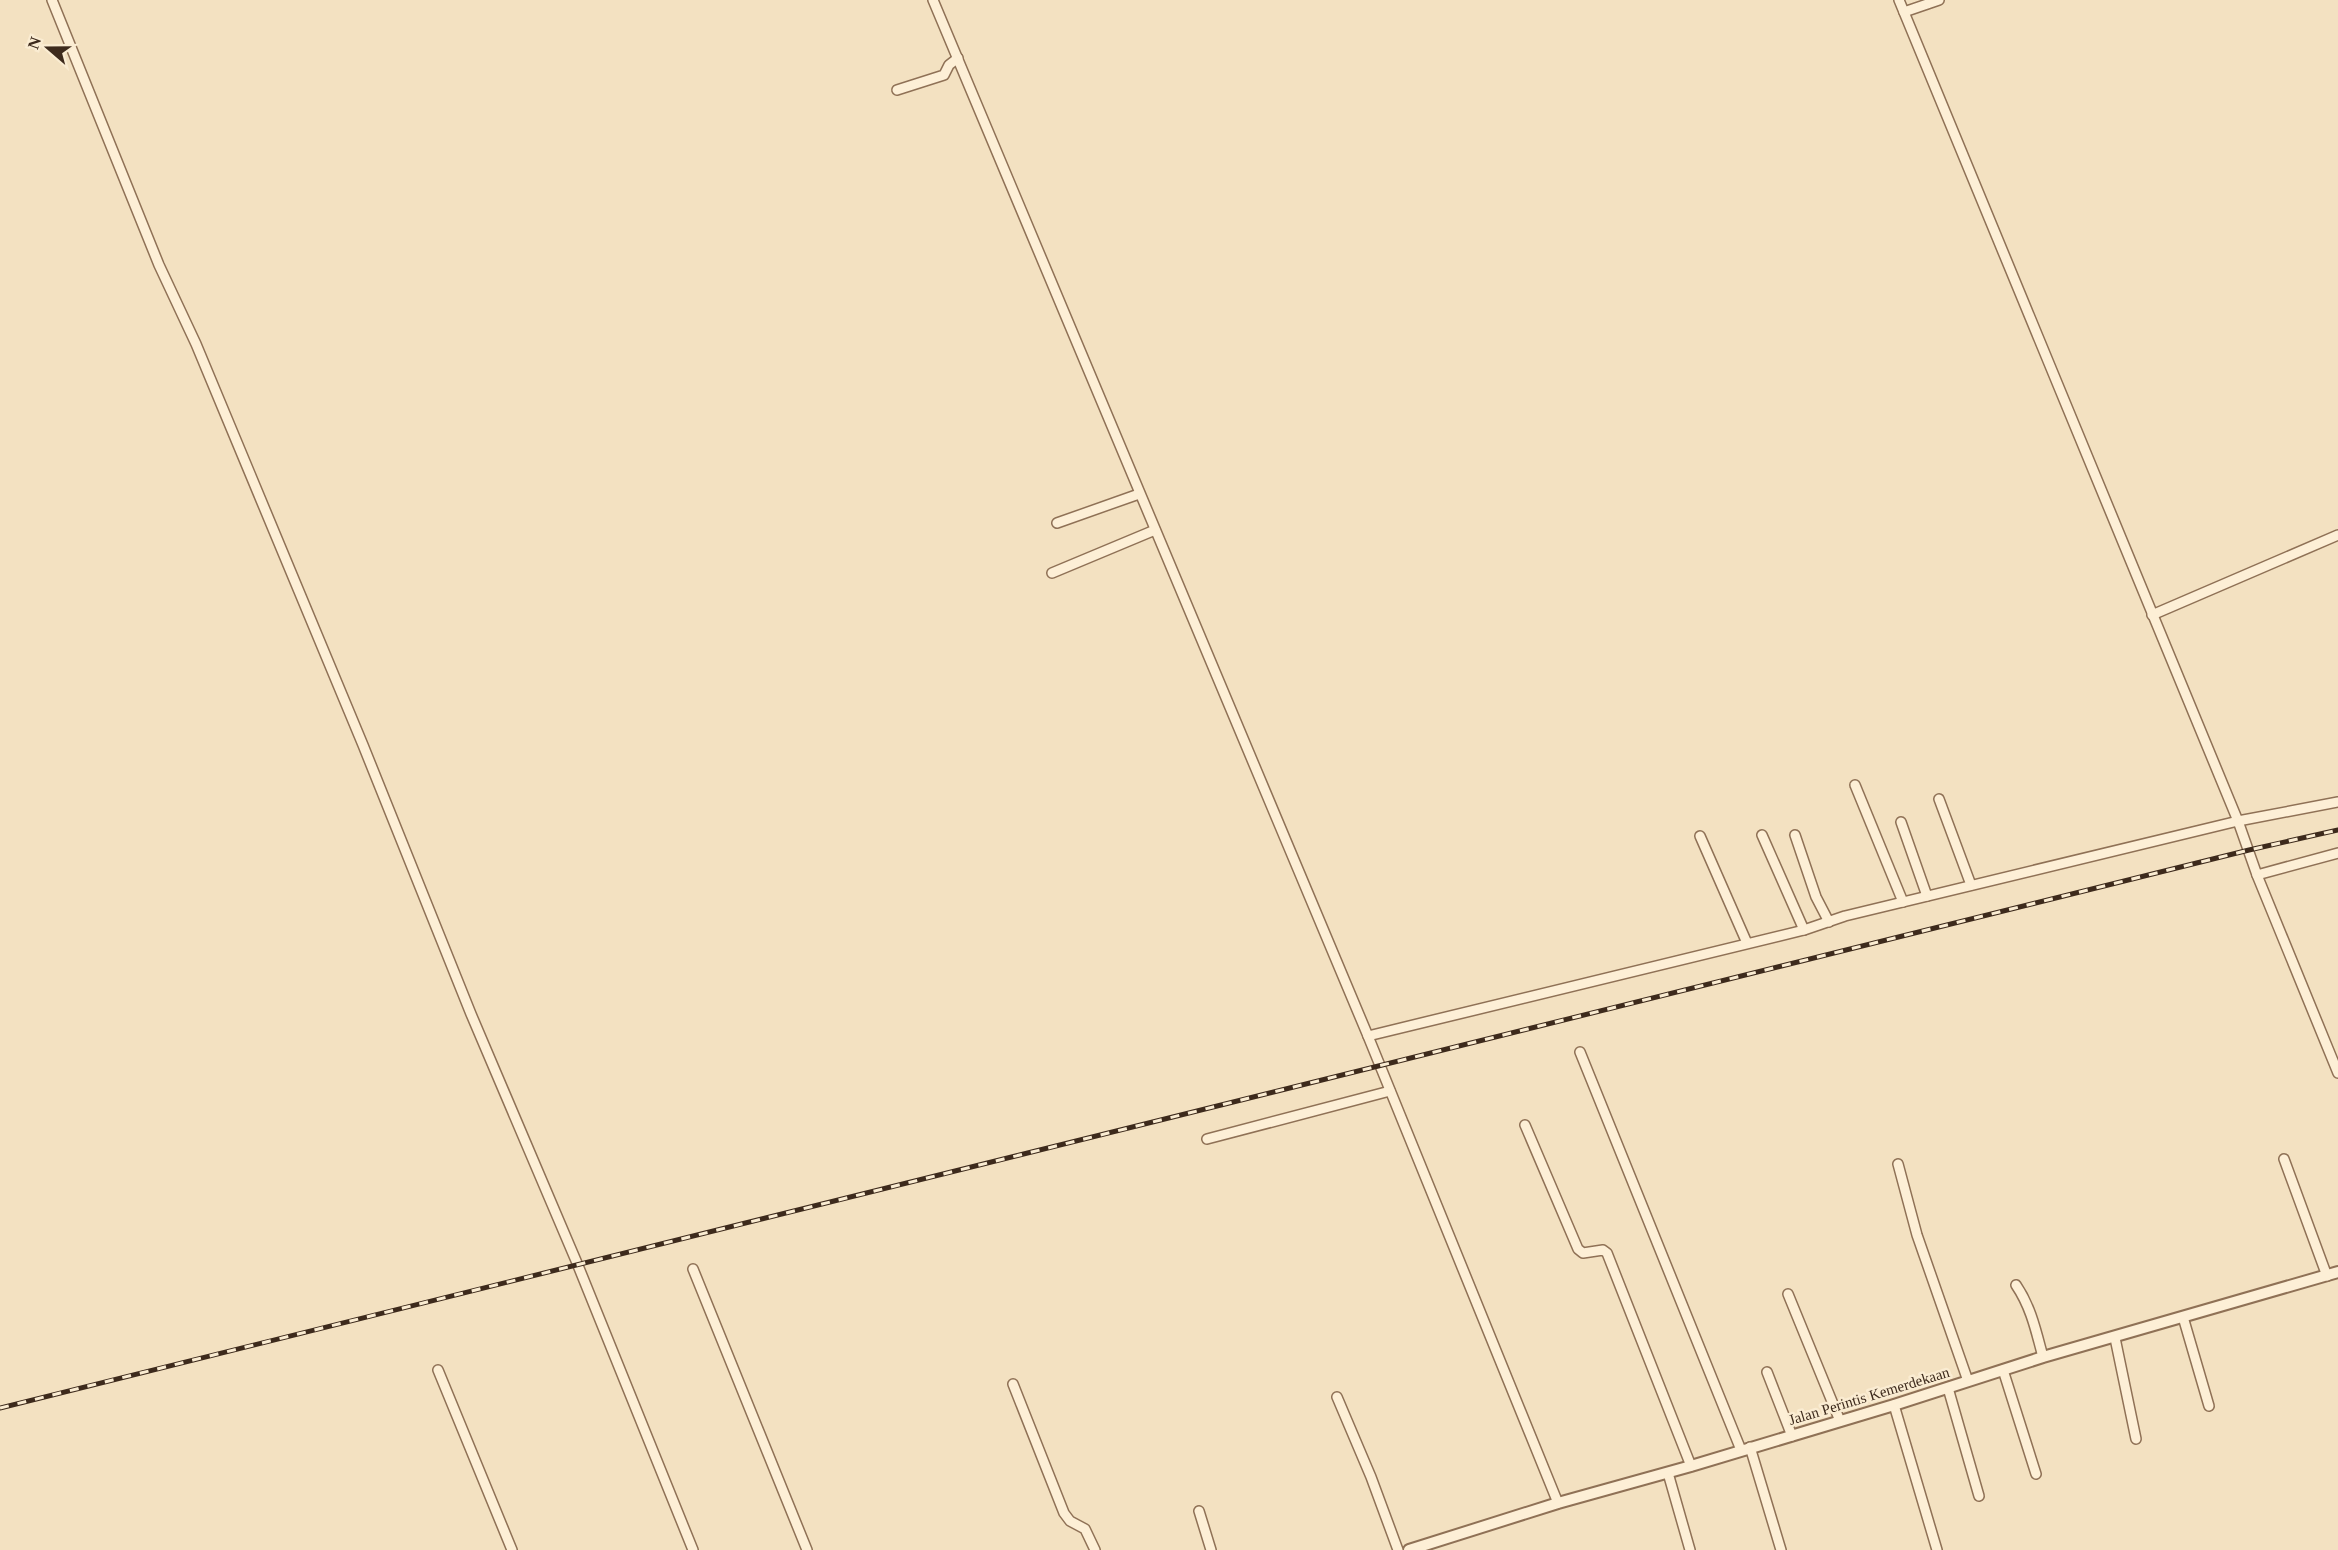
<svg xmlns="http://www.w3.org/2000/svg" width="2338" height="1550" font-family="Georgia,serif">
  <rect width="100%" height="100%" fill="#f3e1c1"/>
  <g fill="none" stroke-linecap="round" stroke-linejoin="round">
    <g stroke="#8f7156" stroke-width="12">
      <g id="minor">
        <path d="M52,0l107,265 37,79 167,401 108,269 106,249 116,287"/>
        <path d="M933,0l435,1036 190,467"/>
        <path d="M1899,0l339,821 19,54 81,198"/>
        <path d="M1904,12l35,-12"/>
        <path d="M897,90l47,-15 5,-10 9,-7"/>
        <path d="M1057,523l82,-29"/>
        <path d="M1052,573l103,-43"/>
        <path d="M2152,615l186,-80"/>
        <path d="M1855,785l48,117"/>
        <path d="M1939,799l32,86"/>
        <path d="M1901,822l26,74"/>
        <path d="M1762,835l42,95"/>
        <path d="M1795,835l21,62 13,25"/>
        <path d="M1700,836l47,107"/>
        <path d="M2257,875l81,-22"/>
        <path d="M1368,1036l436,-106 41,-14 393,-95 100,-19"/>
        <path d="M1580,1052l161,398"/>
        <path d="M1525,1125l53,124 5,4 20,-3 4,3 84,213"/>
        <path d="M1207,1139l183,-48"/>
        <path d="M2284,1159l43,117"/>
        <path d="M1898,1164l19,71 51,146"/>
        <path d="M693,1269l114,281"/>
        <path d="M2016,1285c15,22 20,46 27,72"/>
        <path d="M1788,1294l52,127"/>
        <path d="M2183,1317l26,89"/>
        <path d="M2115,1338l21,101"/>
        <path d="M438,1370l74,180"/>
        <path d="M2003,1370l33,104"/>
        <path d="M1767,1372l25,64"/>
        <path d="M1013,1384l51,129 6,8 15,8 10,21"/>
        <path d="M1948,1388l31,108"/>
        <path d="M1337,1397l34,80 27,73"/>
        <path d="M1894,1405l43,145"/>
        <path d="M1750,1447l31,103"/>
        <path d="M1668,1473l22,77"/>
        <path d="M1199,1511l12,39"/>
      </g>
    </g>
    <g stroke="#8f7156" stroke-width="14">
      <path id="tertiary" d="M1409,1550l149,-47 133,-37 203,-61 149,-48 295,-85"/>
    </g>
    <use href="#minor" stroke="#fdefd6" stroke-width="9"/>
    <use href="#tertiary" stroke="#fdefd6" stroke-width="10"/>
    <g stroke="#3d2a1c" stroke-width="5">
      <path id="rail" d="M0,1408l2249,-558 89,-20"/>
    </g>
    <use href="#rail" stroke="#faecd2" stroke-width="3" stroke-dasharray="9" stroke-linecap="butt"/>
  </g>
  <g text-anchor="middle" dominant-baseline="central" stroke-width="5" stroke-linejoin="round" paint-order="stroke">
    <g font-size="15" fill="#3d2a1c" stroke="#faecd2">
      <text transform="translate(1869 1396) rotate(-17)">Jalan Perintis Kemerdekaan</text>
    </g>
  </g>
  <g transform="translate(48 48) rotate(290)" stroke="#faecd2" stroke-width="4.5" paint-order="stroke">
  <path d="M0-4.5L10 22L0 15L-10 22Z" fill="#3d2a1c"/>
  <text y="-9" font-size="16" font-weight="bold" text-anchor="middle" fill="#3d2a1c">N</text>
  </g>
</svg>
